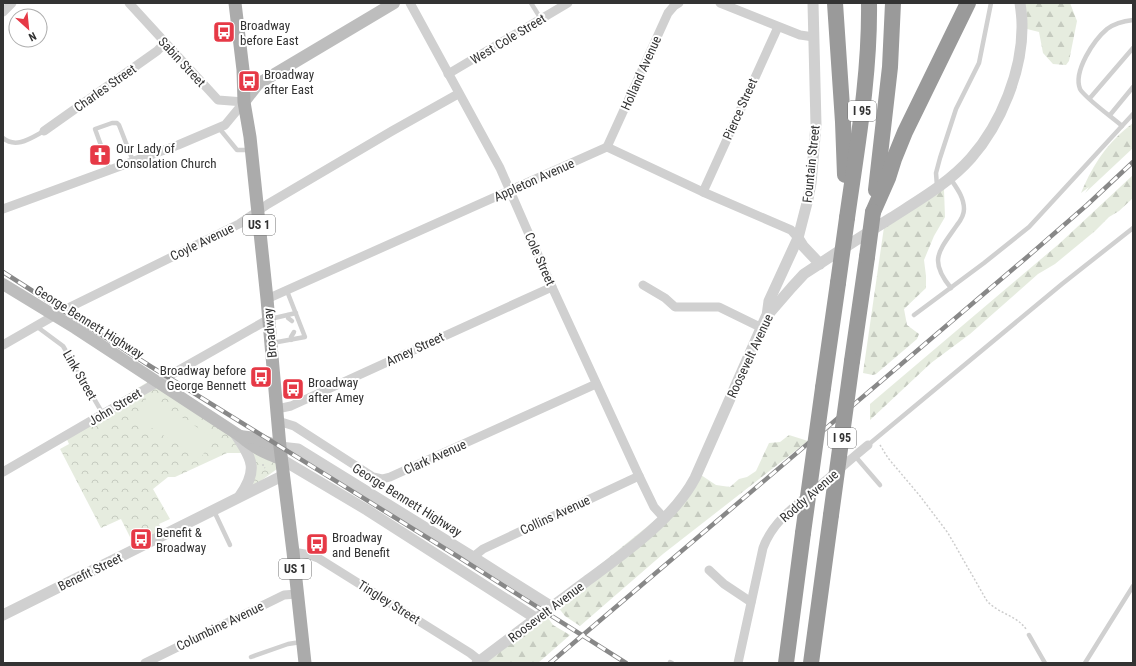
<svg xmlns="http://www.w3.org/2000/svg" width="1136" height="666" font-family="'Roboto Condensed',sans-serif">
  <defs>
    <pattern id="forest-firs" width="22" height="20" patternUnits="userSpaceOnUse"><rect width="22" height="20" fill="#e6ecdf"/><path d="M5 1l3.5 6h-7zM16 11l3.5 6h-7z" fill="#c6cbc0"/></pattern>
    <pattern id="park-crowns" width="20" height="18" patternUnits="userSpaceOnUse"><rect width="20" height="18" fill="#e6ecdf"/><path d="M2 6a3 3 0 1 1 6 0M12 15a3 3 0 1 1 6 0" fill="none" stroke="#c6cbc0"/></pattern>
  </defs>
  <rect width="100%" height="100%" fill="#fff"/>
  <g fill="url(#forest-firs)">
    <path d="M1017,3h53l7,18 -8,40 -3,4 -13,-1 -10,-11 -4,-21 -20,-5z"/>
    <path d="M1133,123v25l-48,45 4,-6 -8,6c13,-30 26,-50 52,-70z"/>
    <path d="M951,171l-7,19 1,27 -11,19 -10,24 2,16v12l-22,21 3,16 12,9 -2,5 -41,35 -3,1 -10,-2 21,-146z"/>
    <path d="M1133,175v23l-14,13 -10,6 -14,14 -40,33 -17,10 -68,60 -39,29 -61,57v-16l190,-161z"/>
    <path d="M789,435l19,6 -145,113 -83,72 -15,-10 -11,-14 105,-85 24,-26 12,-20 21,14 14,2 9,-8 8,-2 9,-6 13,-28 11,-1z"/>
    <path d="M544,612l9,13 17,10 -32,28h-65z"/>
  </g>
  <path fill="url(#park-crowns)" d="M151,380l130,86 -35,26 1,-13 -2,-26h-18l-52,24h-7l-15,12 17,30 -11,5 4,8 -20,8 -3,-6 -9,5 -10,-20 -20,9 -41,-79 9,-5 -5,-11z"/>
  <path fill="#e6ecdf" d="M148,396l66,42 -14,21 -65,-42z"/>
  <g fill="none" stroke-linecap="round" stroke-linejoin="round">
    <g stroke="#cdcdcd" stroke-width="1.5" stroke-dasharray="2 2" stroke-linecap="butt">
      <path d="M880,445l8,13 32,38 28,37 39,68c12,13 29,14 39,28"/>
      <path d="M263,464v2l2,2"/>
    </g>
    <g stroke="#d0d0d0" stroke-width="4.5">
      <path d="M531,3l10,16"/>
      <path d="M1090,98l43,-50"/>
      <path d="M1110,115l23,-28"/>
      <path d="M1122,126c-9,-8 -37,-28 -42,-37 -7,-18 14,-49 27,-60 8,-6 17,-8 26,-9"/>
      <path d="M219,128l18,22h12"/>
      <path d="M3,138c13,11 28,0 41,-7"/>
      <path d="M110,170l-15,-41 17,-6h5l2,2 14,36"/>
      <path d="M950,178c6,9 14,19 14,31 0,6 -3,11 -7,16 -18,26 -29,35 -6,63"/>
      <path d="M937,186l-1,-13 4,-15 16,-49 23,-46 12,-60"/>
      <path d="M288,315v3l4,3"/>
      <path d="M914,315l70,-52 45,-36 104,-113"/>
      <path d="M270,319l26,-6"/>
      <path d="M36,326l27,20 40,68"/>
      <path d="M291,340v-3l3,-5"/>
      <path d="M272,343l33,-6 -18,-46"/>
      <path d="M868,445l194,-161 71,-56"/>
      <path d="M855,456l25,29"/>
      <path d="M214,511l16,34"/>
      <path d="M1029,635l16,28"/>
      <path d="M251,657l37,-13 13,-2"/>
      <path d="M670,662l2,1"/>
      <path d="M1085,663l48,-77"/>
    </g>
    <g stroke="#d0d0d0" stroke-width="9">
      <path d="M129,3l89,97 26,2"/>
      <path d="M410,3l90,165 52,119 87,189 15,31 10,11"/>
      <path d="M720,3l80,32 14,2"/>
      <path d="M3,12l9,-9"/>
      <path d="M448,74l120,-71"/>
      <path d="M44,131l113,-80 8,-8"/>
      <path d="M607,147l61,-134 6,-7 5,-3"/>
      <path d="M703,192l75,-165"/>
      <path d="M3,209l175,-64 47,-20 19,-23"/>
      <path d="M643,285l22,13 10,9h44l43,21"/>
      <path d="M267,299l340,-152 96,45 88,38 7,8"/>
      <path d="M3,345l61,-35 175,-86 29,-20 124,-73 66,-37"/>
      <path d="M277,409l14,-3 261,-119"/>
      <path d="M278,421l16,5 79,51 9,2 8,-2 206,-93"/>
      <path d="M3,472l155,-90 111,-63"/>
      <path d="M293,552l17,3 8,3 152,95 10,8"/>
      <path d="M473,557l10,-8 156,-73"/>
      <path d="M709,570l15,14 27,18"/>
      <path d="M145,663l139,-68 13,-1"/>
      <path d="M738,663l25,-115c10,-27 33,-43 55,-61 17,-14 33,-28 50,-42"/>
    </g>
    <g stroke="#d0d0d0" stroke-width="11">
      <path d="M798,238l5,8 17,18"/>
      <path d="M767,316l2,-15 29,-63 10,-39 3,-16 5,-58 -3,-122"/>
      <path d="M236,435c17,25 22,35 4,61"/>
      <path d="M280,447l18,2 175,108 79,50"/>
      <path d="M281,459l86,51 170,109"/>
      <path d="M3,615l281,-140"/>
      <path d="M477,663c35,-27 71,-53 107,-80 38,-28 89,-63 111,-105l71,-161 26,-30 12,-13c29,-19 58,-38 87,-56 28,-18 58,-35 80,-60 30,-34 52,-88 51,-134 0,-7 -1,-14 -2,-21"/>
    </g>
    <g stroke="#bdbdbd" stroke-width="12">
      <path d="M244,102l14,-18 136,-81"/>
      <path d="M3,284l72,44 165,108c14,12 24,17 41,23"/>
      <path d="M240,436l15,2 25,9"/>
    </g>
    <path stroke="#ababab" stroke-width="13" d="M235,3l8,67 1,32 6,35 17,162 13,148 13,105 12,111"/>
    <g stroke="#9a9a9a" stroke-width="16">
      <path d="M835,3l8,119 2,53"/>
      <path d="M876,190l14,-123 3,-64"/>
      <path d="M873,212l15,-34 6,-19 11,-27 63,-129"/>
      <path d="M847,218c10,-71 23,-143 22,-215"/>
      <path d="M852,361l15,-104"/>
      <path d="M823,388l15,-105"/>
      <path d="M786,663l17,-130"/>
      <path d="M811,663l20,-148"/>
    </g>
    <g stroke="#888" stroke-width="4.5">
      <g id="rail">
        <path d="M3,272l147,94 307,190 169,107"/>
        <path d="M550,663l476,-405 61,-53 46,-43"/>
      </g>
    </g>
    <use href="#rail" stroke="#fff" stroke-width="3" stroke-dasharray="9" stroke-linecap="butt"/>
    <g stroke="#9a9a9a" stroke-width="16">
      <path d="M867,257l6,-45"/>
      <path d="M838,283l9,-65"/>
      <path d="M831,515l21,-154"/>
      <path d="M803,533l20,-145"/>
    </g>
  </g>
  <defs>
    <g id="bus-square" transform="scale(1.15)"><rect x="-9" y="-9" width="18" height="18" rx="4" fill="#e63946" stroke="#fff"/><path d="M-5-6H5V4H4V6H2V4H-2V6H-4V4H-5ZM-3.5-4V0h7V-4ZM-3.5 1.2v1.5H-2V1.2ZM2 1.2v1.5H3.5V1.2Z" fill="#fff"/></g>
    <g id="church-square" transform="scale(1.15)"><rect x="-9" y="-9" width="18" height="18" rx="4" fill="#e63946" stroke="#fff"/><path d="M-1.2-6h2.4v3.5h3.3v2.4h-3.3V6h-2.4V-.1h-3.3v-2.4h3.3Z" fill="#fff"/></g>
  </defs>
  <g fill-rule="evenodd">
    <use href="#bus-square" x="224" y="32"/>
    <use href="#bus-square" x="249" y="81"/>
    <use href="#church-square" x="100" y="155"/>
    <use href="#bus-square" x="261" y="377"/>
    <use href="#bus-square" x="293" y="389"/>
    <use href="#bus-square" x="141" y="539"/>
    <use href="#bus-square" x="317" y="544"/>
  </g>
  <g text-anchor="middle" dominant-baseline="central" stroke-width="4" stroke-linejoin="round" paint-order="stroke">
    <g fill="#fff" stroke="#707070" stroke-width="1">
      <rect x="848" y="101" width="28" height="20" rx="3"/>
      <rect x="243" y="215" width="32" height="20" rx="3"/>
      <rect x="828" y="428" width="28" height="20" rx="3"/>
      <rect x="279" y="559" width="32" height="20" rx="3"/>
    </g>
    <g font-size="12" font-weight="bold" fill="#333">
      <text x="862" y="111">I 95</text>
      <text x="259" y="225">US 1</text>
      <text x="842" y="438">I 95</text>
      <text x="295" y="569">US 1</text>
    </g>
    <g font-size="13" fill="#333" stroke="#fff" text-anchor="start">
      <text x="240" y="25">Broadway<tspan x="240" dy="15">before East</tspan></text>
      <text x="264" y="74">Broadway<tspan x="264" dy="15">after East</tspan></text>
      <text x="116" y="148">Our Lady of<tspan x="116" dy="15">Consolation Church</tspan></text>
      <text x="246" y="370" text-anchor="end">Broadway before<tspan x="246" dy="15">George Bennett</tspan></text>
      <text x="308" y="382">Broadway<tspan x="308" dy="15">after Amey</tspan></text>
      <text x="156" y="532">Benefit &amp;<tspan x="156" dy="15">Broadway</tspan></text>
      <text x="332" y="537">Broadway<tspan x="332" dy="15">and Benefit</tspan></text>
    </g>
    <g font-size="13" fill="#333" stroke="#fff">
      <text transform="translate(508 39) rotate(-31)">West Cole Street</text>
      <text transform="translate(182 62) rotate(47)">Sabin Street</text>
      <text transform="translate(641 73) rotate(-66)">Holland Avenue</text>
      <text transform="translate(105 88) rotate(-35)">Charles Street</text>
      <text transform="translate(740 109) rotate(-66)">Pierce Street</text>
      <text transform="translate(811 164) rotate(-84)">Fountain Street</text>
      <text transform="translate(534 180) rotate(-24)">Appleton Avenue</text>
      <text transform="translate(202 242) rotate(-26)">Coyle Avenue</text>
      <text transform="translate(540 259) rotate(66)">Cole Street</text>
      <text transform="translate(89 322) rotate(32)">George Bennett Highway</text>
      <text transform="translate(270 333) rotate(-95)">Broadway</text>
      <text transform="translate(415 349) rotate(-25)">Amey Street</text>
      <text transform="translate(750 356) rotate(-65)">Roosevelt Avenue</text>
      <text transform="translate(80 375) rotate(60)">Link Street</text>
      <text transform="translate(115 407) rotate(-31)">John Street</text>
      <text transform="translate(435 457) rotate(-24)">Clark Avenue</text>
      <text transform="translate(809 496) rotate(-41)">Roddy Avenue</text>
      <text transform="translate(407 500) rotate(32)">George Bennett Highway</text>
      <text transform="translate(555 515) rotate(-25)">Collins Avenue</text>
      <text transform="translate(90 572) rotate(-26)">Benefit Street</text>
      <text transform="translate(389 602) rotate(32)">Tingley Street</text>
      <text transform="translate(546 612) rotate(-37)">Roosevelt Avenue</text>
      <text transform="translate(220 626) rotate(-26)">Columbine Avenue</text>
    </g>
  </g>
  <rect width="1136" height="666" fill="none" stroke="#333333" stroke-width="8"/>
  <g transform="translate(28 28) rotate(153)"><circle r="19" fill="#ffffff" stroke="#adadad"/>
  <path d="M0-3L7 15L0 10L-7 15Z" fill="#e63946"/>
  <text y="-6" font-size="11" font-weight="bold" text-anchor="middle" fill="#333333">N</text>
  </g>
</svg>
